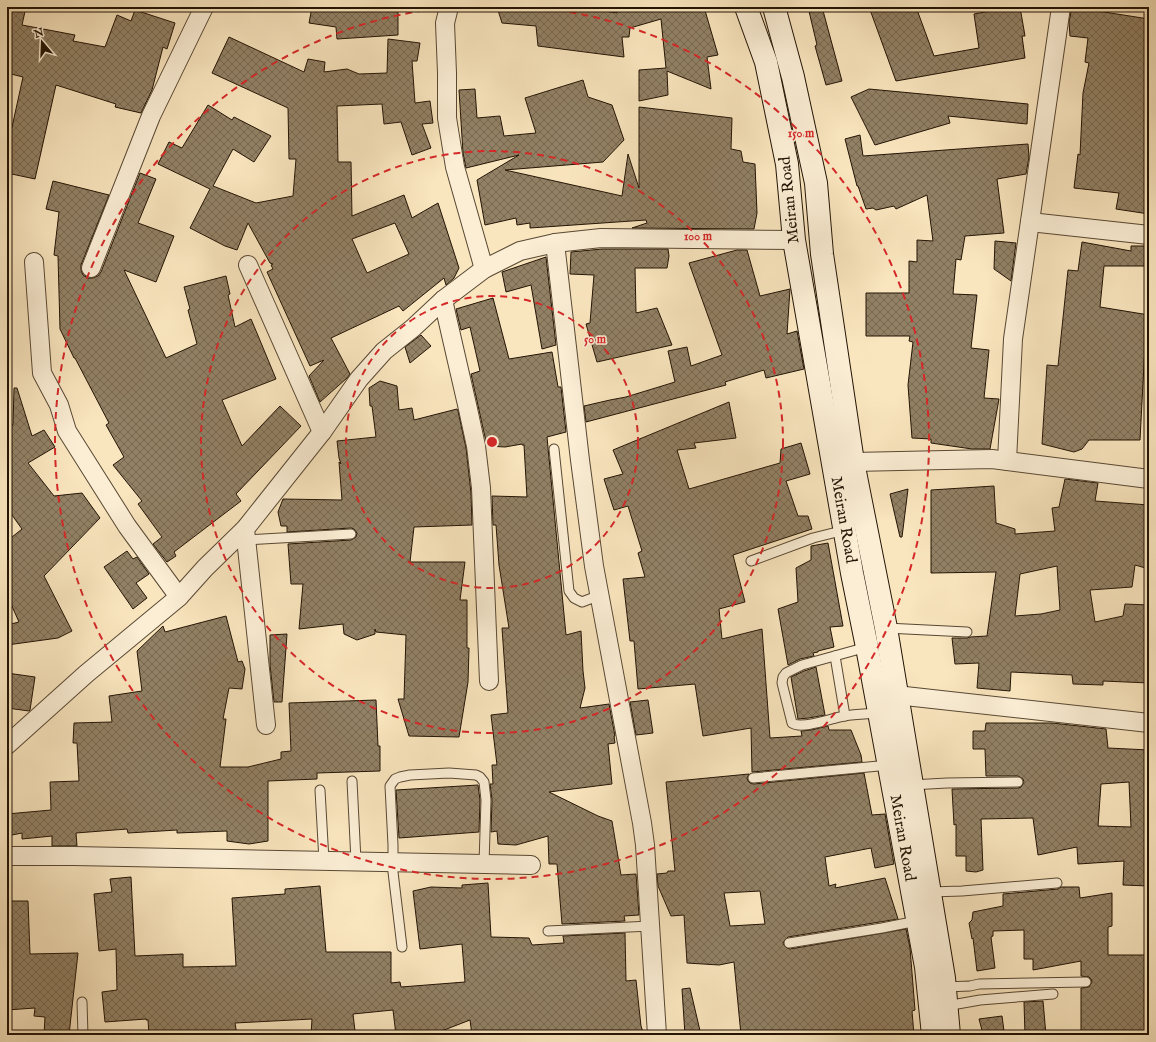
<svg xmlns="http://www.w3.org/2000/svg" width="1156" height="1042" font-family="'IM FELL English',serif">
  <defs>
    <pattern id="building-cross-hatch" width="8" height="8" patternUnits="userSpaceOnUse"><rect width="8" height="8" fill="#928165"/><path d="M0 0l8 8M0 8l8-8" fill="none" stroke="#776851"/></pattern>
  </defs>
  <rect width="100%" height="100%" fill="#f9e5be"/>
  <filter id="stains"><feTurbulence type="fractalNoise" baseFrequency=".005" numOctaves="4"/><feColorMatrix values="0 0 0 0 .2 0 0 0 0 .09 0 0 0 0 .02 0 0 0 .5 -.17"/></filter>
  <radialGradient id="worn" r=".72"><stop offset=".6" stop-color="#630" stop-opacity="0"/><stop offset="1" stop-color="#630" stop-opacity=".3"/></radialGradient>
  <g fill="url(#building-cross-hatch)" stroke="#231405" fill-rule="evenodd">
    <path d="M7,7h19l-4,18 53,10 -2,6 32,6 12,-32 14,6 4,-11 40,13 -8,26 -4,-2 -11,43 -11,23 -26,-6 1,-3 -60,-19 -21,94 -28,-6v-23l16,-73 -16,-4z"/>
    <path d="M312,7h86v28l-61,4 -1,-12 -27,-4z"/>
    <path d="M497,7h29l-1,1 55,-1 37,6 -1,-6h88l14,48 -11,2 4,32 -44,-18 1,24 -29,6v-31l27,-2 -5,-49 -31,9 -1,9h-7l2,20 -86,-11 -2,-20 -34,-3z"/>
    <path d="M808,7h14l20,74 -16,4 -11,-39 2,-1z"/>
    <path d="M869,7h47l18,49 45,-8 -5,-34 38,-7h8l5,29h-3l3,22 -129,23z"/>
    <path d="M1072,7l77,12v195l-33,-5 3,-16 -45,-5 4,-34 2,1 3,-62 6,-30 -4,-1 3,-24 -18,-2 -1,-14z"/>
    <path d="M229,37l75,35 4,-13 17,3 -1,10 23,-3 12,5 28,-1 1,-34 32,4 -3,18h-5l3,42 15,-2 3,22 -11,1 9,24 -19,7 -11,-33 -17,2 -2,-20 -45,2 1,56h13l1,54 52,-21 8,23 26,-15 21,65 -5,10 -8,7 -2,-7 -41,33 -4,-5 -68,32 19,36 -3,4 -27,24 -11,-26 15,-16 -14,6 -43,-94 6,-3 -2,-4 2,-1 -3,-1 -22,-40 -11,27 -12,-4 -35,-18 20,-39 -52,-25 11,-22 13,6 26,-43 24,15 2,-3 37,19 -17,26 -21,-13 -20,37 43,17 37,-7 3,-37h-7l-1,-51 -76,-35zM395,223l14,31 -42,19 -15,-34z"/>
    <path d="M583,80l5,17 24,8 12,35 -21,22 -98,8 117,26 6,-42 11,34v-81l93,11 -1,31 10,2 2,11 12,2 2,49 -3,16 -122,-1 15,-5 -1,-3 -116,8v-5l-13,2 -1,-7 -31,7 -8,-45 42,-25 -53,13 -3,-15 -4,-63 16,-1 2,29 23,-2 4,20 32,-3 -11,-35z"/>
    <path d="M869,89l159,15 -1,20 -79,-8 2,7 -75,22 -24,-48z"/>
    <path d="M860,135l3,21 165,-12 1,13 -3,17 -29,5 7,54 -39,3 -4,24 -5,-1 -3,35 24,1 -6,53 18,2 -5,48 15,1 -9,50h-18l-41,-6v-4l-19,-1 -4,-53 5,-43 -4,-1 1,-5h-44v-43h43v-32l8,1v-22l16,1 -6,-46 -31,14 -2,-3 -18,4 -3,-2 -7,1 -8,-23h-1l-12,-47z"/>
    <path d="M140,173l16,6 -18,44 36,13 -18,46 -32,-12 42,88 31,-14 -9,-34 2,-1 -6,-22 42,-11 4,18 -2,1 7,32 16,-8 8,19 17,41 -54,21 20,46 38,-40 21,20 -65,68 5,7 -67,51 2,4 -9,6 -14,-18 9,-7 -24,-33 4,-3 -29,-36 11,-8 -18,-32 3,-2 -34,-65h-1l-14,-29 -2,-73 -4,-1 5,-43 -13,-3 7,-28 56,14 -28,70v5l2,5 5,3h5l5,-2 3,-4z"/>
    <path d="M995,241l21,2 -5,38 -17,-12z"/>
    <path d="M1082,242l49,9v-5h18v20h-45l-4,41 49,8v8l-2,22h-2l-5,95h-51l-7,9 -8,3 -32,-8 5,-79 11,1 10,-96 10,1z"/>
    <path d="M602,249h66l1,7 -2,12h-32l1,45 21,-5 15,37 -75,17 -11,-38 4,-1 4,-48 -24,-1 1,-22z"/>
    <path d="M737,250h10l13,46 30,-7 -3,45 10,-3 7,38 -38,9 -2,-8 -39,12 1,3 -140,37 -2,-16 26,-6 16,-3 49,-15 -7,-31 19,-4 4,19 31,-11 -33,-92z"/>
    <path d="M546,257l10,88 -14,4 -11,-64 -25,7 -4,-20z"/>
    <path d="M493,298l16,61 43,-7 6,35h3l5,45 -19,5 19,198 15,-4 2,40 2,17 -5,20 29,-4 6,32h-1l1,7 -7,1 4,40 -63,8 49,24 14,5 9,54 15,-1 3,41 -15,1 1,5 -63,3 -5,-60h-8l-1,-28 -32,9 -18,-1 -1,-13 -6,1 1,-32 -2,-16h3l-1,-19h5l-6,-50 17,-2 -6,-85h7l-10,-63 -3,-40h-3l-1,-29 35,1 -3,-52h-2v-1l-17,3 -18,-1 -16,-72 9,-3 -10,-44 -9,3 -5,-21z"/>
    <path d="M421,335l10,11 -21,17 -5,-16z"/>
    <path d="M380,381l17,5 2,24 13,-2 2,12 43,-11 1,2 8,37 5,45 1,32 -58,2 -4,35h55l-5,38h7v48h2l-1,34 -9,55 -50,-1 -11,-37h6l2,-64 -30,-3 -1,-3v5l-18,6 -13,-6 -1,-10 -44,5 4,-45h-12l-3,-40 63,-4 5,-3 1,-4 -3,-4 -3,-1 -64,4v-6h-6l-3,-14 5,-13 59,1 -3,-38 2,2 -2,-6 -2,-17 39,-4 -4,-31h-2l-1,-18z"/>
    <path d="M14,388h3l15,48 12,-6 11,17 -27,16 26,33 28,-3 18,25 -56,58 28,55 -14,7 -51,7v-20l12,-3 -12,-27v-54l15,-12 -15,-21v-82l6,-1z"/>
    <path d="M729,402l7,36 -42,5 2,5 -19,2 12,39 91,-26 1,-14 20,-6 9,31 -24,7 12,35h10l4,13 -79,26 12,47 -26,7 3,30 40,-10 8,109 32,-2 -1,-5 10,-1 17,-4 1,4h22l10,25 1,7 -110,10 -1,-44 -48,8 -8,-52 -57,5 -4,-48h-4l-7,-62 22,-2 -7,-24 4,-2 -14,-45 -14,4 -10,-31 19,-5 -10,-24z"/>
    <path d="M1065,479l33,4 -3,18 54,4v64l-14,-4 -3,22 -42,3 5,32 28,-6 2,-12 24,1v78l-46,-2v4l-30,-1 -1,-9 -61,-3 -1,19 -33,-3 2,-25 -24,1 -3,-26h15l3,-1 17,-1 9,-64 -65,1v-83l63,-4 2,37 19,6v5l40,-3 -3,-23 7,-1zM1057,566l3,44 -19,4 -26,2 5,-42z"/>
    <path d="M908,489l-6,48h-2l-10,-43z"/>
    <path d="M828,543l15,83 -13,1 4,20 -16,4v1l-5,1 1,3 -14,3 -12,6 -10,-56 20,-7 -2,-34 15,-8v-14z"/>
    <path d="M127,551l6,8 4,-2 12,17 -13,9 11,15 -14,11 -29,-42z"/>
    <path d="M226,616l12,46 4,-1 3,8 -3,20 -13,-1 -6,31h3l-6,48h28l33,-8v-7l10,-1 -2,-48 87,-3 2,46h2v25l-63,2v6l-49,2v60l-19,3 -22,-3v-10l-50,2v-3l-49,3 -1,-4 -51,4 1,13h-25v-10l-30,3v-6l-15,3v-22l44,-4 -1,-28 29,-1 -2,-38h-4l1,-20 38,-1 -3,-26 33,-5 -5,-40 26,-25 2,6z"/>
    <path d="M287,634l-5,68h-8l-4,-37v-30z"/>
    <path d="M816,667l9,48 -16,3 -11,1 -7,-42 13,-6z"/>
    <path d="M7,673l28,4 -5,33 -1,1 -22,-3z"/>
    <path d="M648,700l5,33 -17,2 -6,-33z"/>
    <path d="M986,723h66l54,6 2,19 41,2v136l-26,-1 1,-24 -46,3 -1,-17 -39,8 -5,-37 -52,1 2,51 -7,2 -10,-1v-15h-10v-32l-2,1 -2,-36 66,-1 3,-1 3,-5 -1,-3 -5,-3h-32l-1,-27h-12v-18h12zM1129,782l2,45 -33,-1 3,-42z"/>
    <path d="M864,773l8,42 13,-1 9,50 -19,4 -4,-20 -46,9 4,29 7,-2 -1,4 50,-10 13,41 -110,18 -4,4 -1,3 4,4 3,1 116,-20 4,19 5,62 -3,1 2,24h-173l-7,-73 -15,3 -32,-2 -3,-48 -13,1 -13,-30 -1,-12 10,-1 1,-2h7l-9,-89 83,-8 -2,4 1,3 2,2 4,1zM760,891l5,33 -35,2 -6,-33z"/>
    <path d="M478,785l2,15 -1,32 -80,6 -3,-48z"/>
    <path d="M131,877l4,79 48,-2v13l53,-1 -4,-68 53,-4v-5l35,-3 6,66h65v31l9,-1 1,5 64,-5 -3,-38 -42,5 -7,-58 18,-4 31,1v-3l26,-2 3,54 38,1 3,7 32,-2 -1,-7 62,-3 1,48 10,-1 5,46 3,9h-109v-2h-31v2h-32l-2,-15 -31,12v3h-43l-3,-25 -40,4 2,17 -20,1 1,3h-25l1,-16 -77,4 2,12h-88l-1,-15h-2v-1l-41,3 -3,-30 15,-2 -1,-41 -17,2 -5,-57 18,-2 -2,-13z"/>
    <path d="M1061,887h18l1,11 32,-5v33l-4,1v28h41v80h-68v-47l8,-1 3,-5 -1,-3 -2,-2 -8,-1v-15l-48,9v-11h-9v-29l-31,1v5l-2,1 4,31 -18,3 -4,-33 -1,1 -3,-16 3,-3 1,-8 30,-6v-12l55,-5z"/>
    <path d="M7,901h21l2,53 48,-1 -9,82h-25l1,-18 -11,-1 1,-8 -28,2z"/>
    <path d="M690,988l11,47h-16l-3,-46z"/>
    <path d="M1043,1001l3,34h-21l-1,-33z"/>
    <path d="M1002,1016l2,15 -21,3 -4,-15z"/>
  </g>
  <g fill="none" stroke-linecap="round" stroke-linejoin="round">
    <g stroke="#584833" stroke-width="11">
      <g id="lane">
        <path d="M554,449l15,142 5,7 8,4 18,-7"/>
        <path d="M246,540l105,-6"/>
        <path d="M751,561l62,-23 32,-8"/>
        <path d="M886,628l81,4"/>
        <path d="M867,647l-65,18 -16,8 -3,4 -1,6 10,40c10,7 40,-5 52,-7 12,-2 23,-2 35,-3"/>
        <path d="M835,656l10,60"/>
        <path d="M753,778l136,-13"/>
        <path d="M352,781l4,80"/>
        <path d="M911,785l36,-2 71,-1"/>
        <path d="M320,790l4,71"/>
        <path d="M930,892l32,-1 95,-8"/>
        <path d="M548,931l102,-5"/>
        <path d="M789,943l93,-15 35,-7"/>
        <path d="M402,947l-9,-75v-27l-3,-59 5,-7 5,-2 10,-2 39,-2 27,2 4,2 4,5 2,18 -2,64"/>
        <path d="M945,987l25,-1 9,-2 107,-2"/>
        <path d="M82,1002l1,33"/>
        <path d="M946,1006l34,-6 73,-6"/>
      </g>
    </g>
    <g stroke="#584833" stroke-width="20">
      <g id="street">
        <path d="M449,7l-4,16 2,50v45l8,49 29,102"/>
        <path d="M1030,222l119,13"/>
        <path d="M555,243l25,217 14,106 48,257 3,22 12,190"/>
        <path d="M34,262l8,111 17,32 8,26 60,95 52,71"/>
        <path d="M248,265l74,167"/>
        <path d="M91,268l60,-152 53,-109"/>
        <path d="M443,300l25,109 8,37 5,42 8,193"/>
        <path d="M1007,461l6,-122 48,-332"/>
        <path d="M853,462l139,-3 157,20"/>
        <path d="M245,529l21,196"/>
        <path d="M896,695l253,28"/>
        <path d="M7,745l79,-71 93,-77 26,-29 40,-39 77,-97 37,-53 25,-28 29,-23 30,-28 41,-31 36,-18 35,-8 46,-5 193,2"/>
        <path d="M7,856h66l458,9"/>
      </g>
    </g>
    <g stroke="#231405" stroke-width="24">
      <g id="secondary">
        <path d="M746,7l20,55 21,102 7,76 58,333 15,74 59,320 7,68"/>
        <path d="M774,7l19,70 23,106 6,71 31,208 33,166 58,350 5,57"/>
      </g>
    </g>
    <use href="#lane" stroke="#fbeed5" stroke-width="9"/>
    <use href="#street" stroke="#fbeed5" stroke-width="18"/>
    <use href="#secondary" stroke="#fbeed5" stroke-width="22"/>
  </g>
  <g fill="none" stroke="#d62828" stroke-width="2" stroke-dasharray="7 5">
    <circle cx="492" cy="442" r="146"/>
    <circle cx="492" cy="442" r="291"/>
    <path d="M534 7A437 437 0 1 1 450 7"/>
  </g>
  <g text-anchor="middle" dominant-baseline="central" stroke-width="3" stroke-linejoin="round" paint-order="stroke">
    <g font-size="16" fill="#231405" stroke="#fbeed5">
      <text transform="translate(790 200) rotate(-96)">Meiran Road</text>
      <text transform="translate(843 520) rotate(80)">Meiran Road</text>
      <text transform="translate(902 838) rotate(80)">Meiran Road</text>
    </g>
  </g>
  <circle cx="492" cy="442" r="6" fill="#d62828" stroke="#fbeed5" stroke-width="2"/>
  <g font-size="12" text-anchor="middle" font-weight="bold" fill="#d62828" stroke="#fbeed5" stroke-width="3" stroke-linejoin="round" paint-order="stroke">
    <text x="801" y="137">150 m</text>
    <text x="698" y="240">100 m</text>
    <text x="595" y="343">50 m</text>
  </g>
  <rect width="1156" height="1042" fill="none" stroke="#f9e5be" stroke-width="24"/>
  <rect x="8" y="8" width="1140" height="1026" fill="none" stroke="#231405" stroke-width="2"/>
  <rect x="12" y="12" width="1132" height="1018" fill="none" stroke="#231405"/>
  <g transform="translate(42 42) rotate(341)" stroke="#fbeed5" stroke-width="3" paint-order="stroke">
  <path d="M0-3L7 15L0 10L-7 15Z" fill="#231405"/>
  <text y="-6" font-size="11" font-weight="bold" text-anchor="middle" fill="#231405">N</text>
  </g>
  <rect width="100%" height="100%" filter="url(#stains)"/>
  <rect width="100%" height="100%" fill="url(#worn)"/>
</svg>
